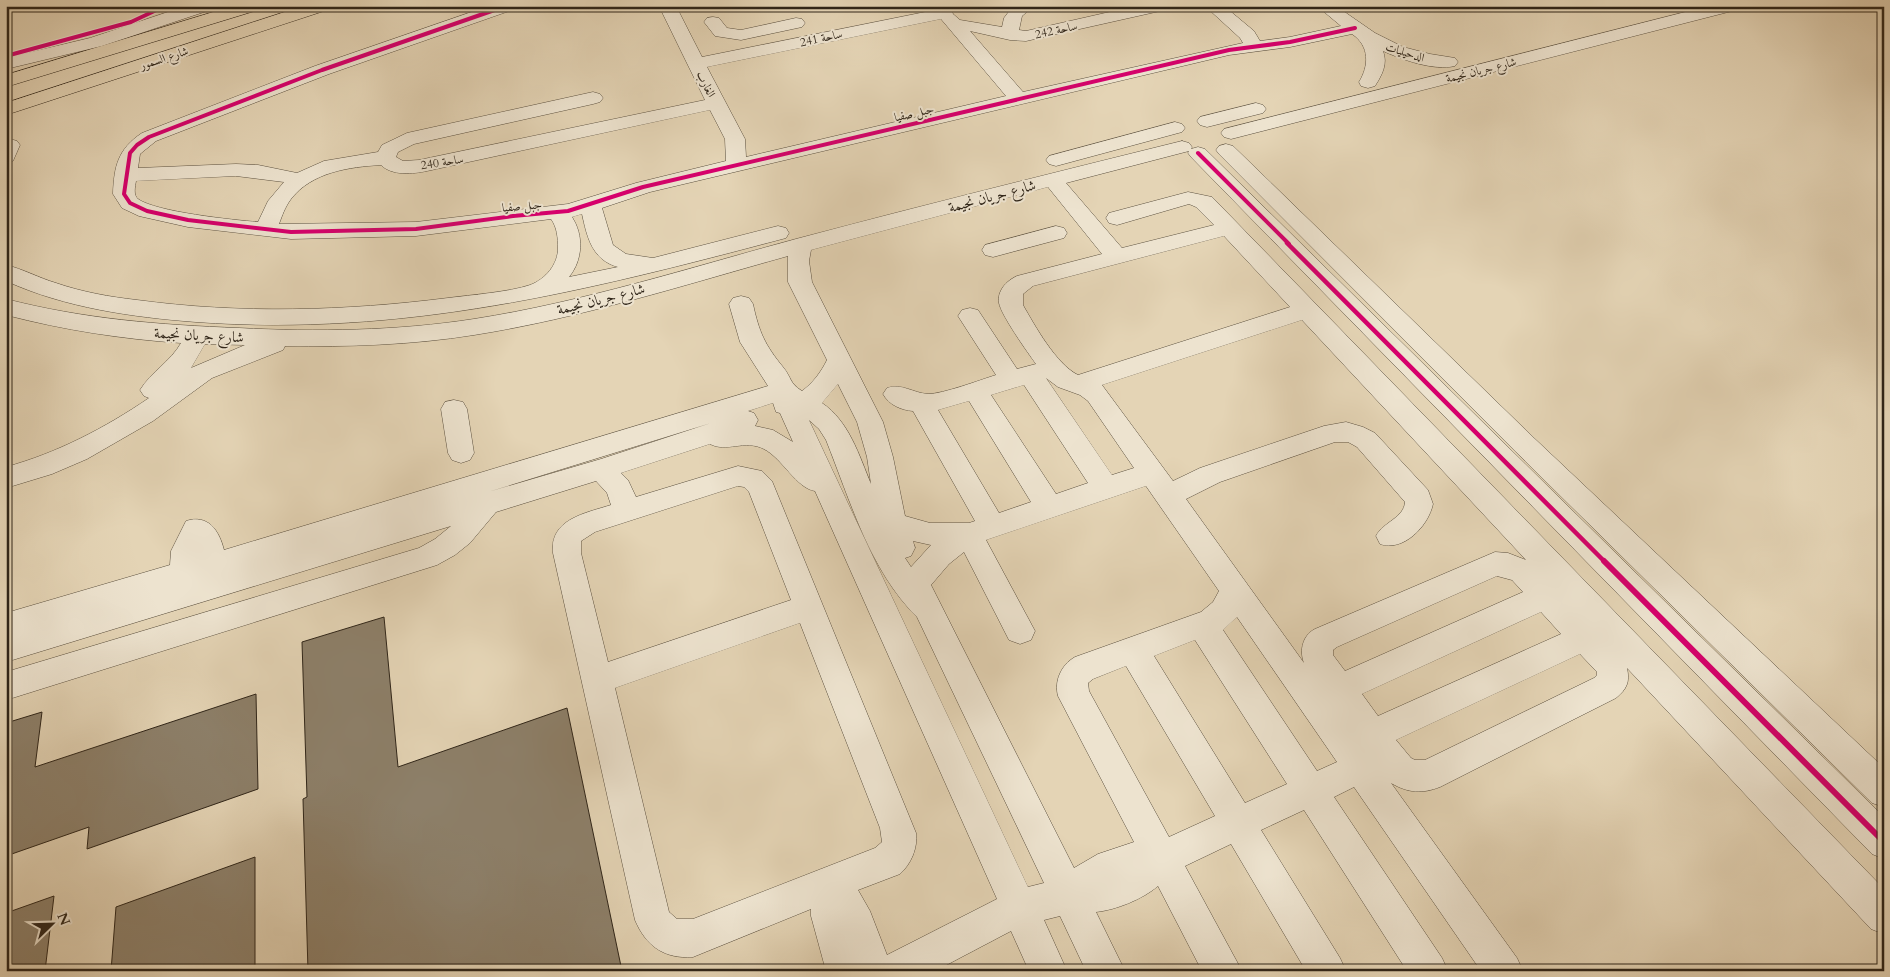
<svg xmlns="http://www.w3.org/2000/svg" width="1890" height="977" font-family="Cardo,Amiri,serif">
  <rect width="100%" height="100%" fill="#e4d4b5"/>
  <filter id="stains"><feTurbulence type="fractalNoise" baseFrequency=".004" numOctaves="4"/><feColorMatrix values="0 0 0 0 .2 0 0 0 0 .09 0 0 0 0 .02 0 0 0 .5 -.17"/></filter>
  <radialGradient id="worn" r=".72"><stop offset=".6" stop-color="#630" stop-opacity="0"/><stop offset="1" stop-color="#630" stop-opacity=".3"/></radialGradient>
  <g fill="#8d806a" stroke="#2f2519">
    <path d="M384,617l14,150 169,-59 55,263h-314l-5,-172 4,-2 -5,-155z"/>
    <path d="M256,694l2,95 -171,60 2,-22 -83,29v-133l36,-11 -7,55z"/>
    <path d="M255,857v114h-144l5,-64z"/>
    <path d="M54,896l-9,75h-39v-58z"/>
  </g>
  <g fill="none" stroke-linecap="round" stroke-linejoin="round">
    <g stroke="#5c5140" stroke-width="1">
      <g id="minor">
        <path d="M186,6h26l-2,4 -108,36 -96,23v-11l84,-20z"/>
        <path d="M489,6h25l-2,4 -183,64 -173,67 -16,13 -2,14 98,-4 22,1 39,8 27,-12 54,-9 4,-7 25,-12 186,-41 7,2 3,4 -3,4 -7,2 -179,40 -16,8 -2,5 7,4 16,-1 286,-60 -46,-94h17l26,51 243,-49 6,1 2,5 7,6 42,7 2,-9 9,-12h21l-12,10 -3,14 7,1 110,-25h32l-2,4 -6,1 -134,30 -16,-1 -40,-9 53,61 220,-49 -3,-5 -35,-32h19l30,25 6,10 30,-4 51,-11 -24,-20h19l39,27 28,14 27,7 25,4 3,4 -3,4c-21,5 -52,-6 -72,-15 5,13 -1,24 -8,35l-7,2 -7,-2 -2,-4c10,-16 11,-36 -7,-48l-62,13 -61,8 -579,137 -48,16 11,37 13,9 27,4 125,-32 8,2 3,5 -3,5c-200,53 -381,99 -590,84 -64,-5 -130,-14 -190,-41v-16c17,4 33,13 50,18 26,9 54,14 81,17 103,14 208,11 311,-2 22,-3 62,-6 82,-13 16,-6 28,-21 28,-37 0,-10 -1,-21 -7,-29l-135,17 -125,3 -103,-12 -49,-11 -17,-8 -9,-14c1,-28 5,-45 29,-61l173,-67zM941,19l65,77 -260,61 -1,-18 -38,-72zM710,110l15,29 1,22 -90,22 -68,21 -152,18 -137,2c3,-8 6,-17 12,-25 21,-27 58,-32 90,-34 11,11 32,9 46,6zM236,176l48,6 -16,19 -10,21c-25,-2 -102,-10 -120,-23 -5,-4 -3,-12 -2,-18zM582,214c5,23 10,46 36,53l-49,10c14,-17 15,-42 3,-60z"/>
        <path d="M1709,6h29l-2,4 -505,129 -7,-2 -3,-4 3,-4z"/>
        <path d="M713,17l6,1 8,10 14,2 55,-12 6,1 3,4 -3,4 -61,13 -26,-4 -11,-14 3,-4z"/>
        <path d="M1256,103l7,2 3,4 -3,4 -56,14 -7,-2 -3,-4 3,-4z"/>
        <path d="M1175,122l7,2 3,4 -3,4 -126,34 -7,-2 -3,-4 3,-4z"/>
        <path d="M10,139l7,2 3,4 -7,16 -7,2v-23z"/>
        <path d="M1182,141l7,2 3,4 -1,2 7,-2 7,2 679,668v42l-12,-5 -681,-697 -3,-4 1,-2 -123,32 56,65 92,-23 -18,-18 -7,-3 -72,21 -8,-2 -3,-5 3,-5 79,-21 24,5 672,692v45l-13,-5 -244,-261c3,14 0,21 -11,30l-176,89c-18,7 -32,6 -49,-4l126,175 6,13h-42l-127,-184 -20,10 108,161 6,13h-41l-103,-161 -43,20 79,128 6,13h-40l-75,-127 -46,22 57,105h-40l-44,-85c-15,13 -42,24 -62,26l29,59h-39l-26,-55 -16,4 23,51h-38l-18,-40 -76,40h-109l-15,-55v-7l-118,48c-29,2 -47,-11 -58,-37l-82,-367c-4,-34 33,-40 58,-48l-4,-12 -11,-12 -100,31 -26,31 -15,12 -18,10 -431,135v-28l413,-124 16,-9 16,-13 -445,136v-49l164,-48 1,-14 15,-30c22,-7 33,9 38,29l544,-164 -28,-44 -11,-38 4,-6 8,-2 8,2 4,6c6,28 12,41 30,63 9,11 6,16 19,24 11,-8 19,-19 25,-31l-39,-78v-26c-104,29 -207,62 -314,79 -62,10 -126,12 -189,11l-2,4 -71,28 -59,43 -66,38 -35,15 -46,14v-21c51,-14 99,-39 143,-69l-5,-2 -4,-6c11,-18 31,-29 41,-47 -59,-4 -117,-13 -175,-28v-16c77,20 154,26 233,29 78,4 158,3 235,-9 109,-17 215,-51 322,-80 128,-34 257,-66 386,-98zM1048,187l54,67 -85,22c-11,5 -20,15 -18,27 2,12 29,50 37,61l-19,5 -39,-59 -8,-2 -8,2 -4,6 38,59c-16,5 -53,19 -68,19 -15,-1 -26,-11 -41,-6l-4,6c6,11 18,16 30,17l62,110 -6,2h-39l-25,-7 -12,-59 -10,-35 -71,-140 -3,-21 2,-11zM1224,236l66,71 -212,68c-22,-11 -43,-49 -55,-70v-11l10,-8zM1302,320l224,240 -18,-7 -13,-1 -180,77c-12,6 -16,21 -11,34l-118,-164 34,-17 115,-40h13l9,5 48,55c-1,16 -22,20 -29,34l4,8c23,8 48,-17 53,-40l-5,-14 -53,-57 -12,-6 -17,-5 -22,4 -124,42 -27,13 -71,-96zM205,344l40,1 -54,23zM1046,378l12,9 22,8 8,6 46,67 -22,7zM838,384l19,38 10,35 4,27c-12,-29 -22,-63 -49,-81zM1024,385l64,98 -32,11 -65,-99zM969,401l62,101 -32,11 -61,-103zM773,403l3,9 4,1 13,29 -20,-12 -18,-4 3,-6 -4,-7 -6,-2zM809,420l10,9 7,11c24,60 44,131 91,177l127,266 -16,4zM711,423l-110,36 -113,33zM710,444c16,9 35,-5 54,5 19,10 32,39 51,42l182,408 -110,56 -17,-44 -12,-21 42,-16c11,-10 18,-26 16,-41l-144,-352 -10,-10 -24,-5 -102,31 -8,-17 -7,-7zM738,486l6,1 5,5 42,108 -183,62 -27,-109v-12l14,-9zM1146,486l73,105 -6,11 -12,10 -126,45c-14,8 -21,24 -17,39l76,146 -36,12 -24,14 -143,-283 18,-21 15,-12 45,88 11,4 11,-4 4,-9 -49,-91zM913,541l18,4 -20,22 -6,-9 6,-2 4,-8zM1497,576l15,4 11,12 -178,79 -12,-16v-5l4,-3zM1541,612l20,22 -183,82 -16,-22zM1237,617l100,145 -20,9 -94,-141zM800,623l80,205 2,14 -7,6 -182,71h-16l-8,-7 -54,-224zM1195,640l92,144 -42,19 -91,-147zM1580,654l17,18v3l-3,3 -169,82h-10l-4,-2 -15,-18zM1126,666l89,150 -46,21 -80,-146 -1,-8 5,-4z"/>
        <path d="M1226,144l7,2 301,292 350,330v39l-12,-4 -356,-351 -297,-298 -3,-4 3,-4z"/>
        <path d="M1056,226l8,2 3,5 -3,5 -71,19 -8,-2 -3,-5 3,-5z"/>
        <path d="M454,400l9,2 4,7 7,44 -4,7 -9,3 -9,-3 -4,-7 -7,-44 4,-7z"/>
      </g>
    </g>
    <g stroke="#2f2519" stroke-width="1">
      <g id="major">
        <path d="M233,6h27l-2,4 -252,77v-12z"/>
        <path d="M303,6h26l-2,4 -321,105v-12z"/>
      </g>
    </g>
    <use href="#minor" fill="#ede3cf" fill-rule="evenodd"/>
    <use href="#major" fill="#e4d4b5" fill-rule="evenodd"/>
    <g stroke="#ede3cf" stroke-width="6">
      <g id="cycleway-far2">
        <path d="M506,6l-184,64 -173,67 -12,8 -7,8 -6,41 6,9 17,8 41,9 103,12 125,-3 97,-13 55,-5 75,-24 586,-137 61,-8 65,-14"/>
        <path d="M6,56l125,-34 34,-16"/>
        <path d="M1198,153l91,91"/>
      </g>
    </g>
    <g stroke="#ede3cf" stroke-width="8">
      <path id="cycleway-far1" d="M1287,243l318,319"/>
    </g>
    <g stroke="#ede3cf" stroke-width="9">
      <path id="cycleway" d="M1604,561l280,281"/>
    </g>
    <use href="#cycleway-far2" stroke="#d6006c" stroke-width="4"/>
    <use href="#cycleway-far1" stroke="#d6006c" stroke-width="4.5"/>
    <use href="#cycleway" stroke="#d6006c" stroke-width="6"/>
  </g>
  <g text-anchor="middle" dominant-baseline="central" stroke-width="4" stroke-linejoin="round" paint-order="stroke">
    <g font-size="12" fill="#2f2519" stroke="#ede3cf">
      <text transform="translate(1056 30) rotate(-12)">ساحة 242</text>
      <text transform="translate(821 38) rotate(-12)">ساحة 241</text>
      <text transform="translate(1405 52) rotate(17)">الدحيليات</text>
      <text transform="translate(164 58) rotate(-18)">شارع السمور</text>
      <text transform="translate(1481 70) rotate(-14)">شارع جريان نجيمة</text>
      <text transform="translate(706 84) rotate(63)">الغارب</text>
      <text transform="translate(914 113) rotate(-13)">جبل صفيا</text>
      <text transform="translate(442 162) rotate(-9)">ساحة 240</text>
      <text transform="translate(522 206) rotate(-5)">جبل صفيا</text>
    </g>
    <g font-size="15" fill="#2f2519" stroke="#ede3cf">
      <text transform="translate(992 196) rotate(-15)">شارع جريان نجيمة</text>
      <text transform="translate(601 299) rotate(-14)">شارع جريان نجيمة</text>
      <text transform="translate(199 335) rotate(3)">شارع جريان نجيمة</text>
    </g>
  </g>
  <rect width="1890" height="977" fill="none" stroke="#e4d4b5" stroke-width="25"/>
  <rect x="8" y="8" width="1875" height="962" fill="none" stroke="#2f2519" stroke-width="2.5"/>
  <rect x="12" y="12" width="1865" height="952" fill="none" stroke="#2f2519"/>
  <g transform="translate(52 924) rotate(67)" stroke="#ede3cf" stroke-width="4" paint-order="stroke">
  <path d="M0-4L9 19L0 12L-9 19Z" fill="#2f2519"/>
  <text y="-8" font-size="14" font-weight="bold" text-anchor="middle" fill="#2f2519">N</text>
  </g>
  <rect width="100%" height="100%" filter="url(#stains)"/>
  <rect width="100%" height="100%" fill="url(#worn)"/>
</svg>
